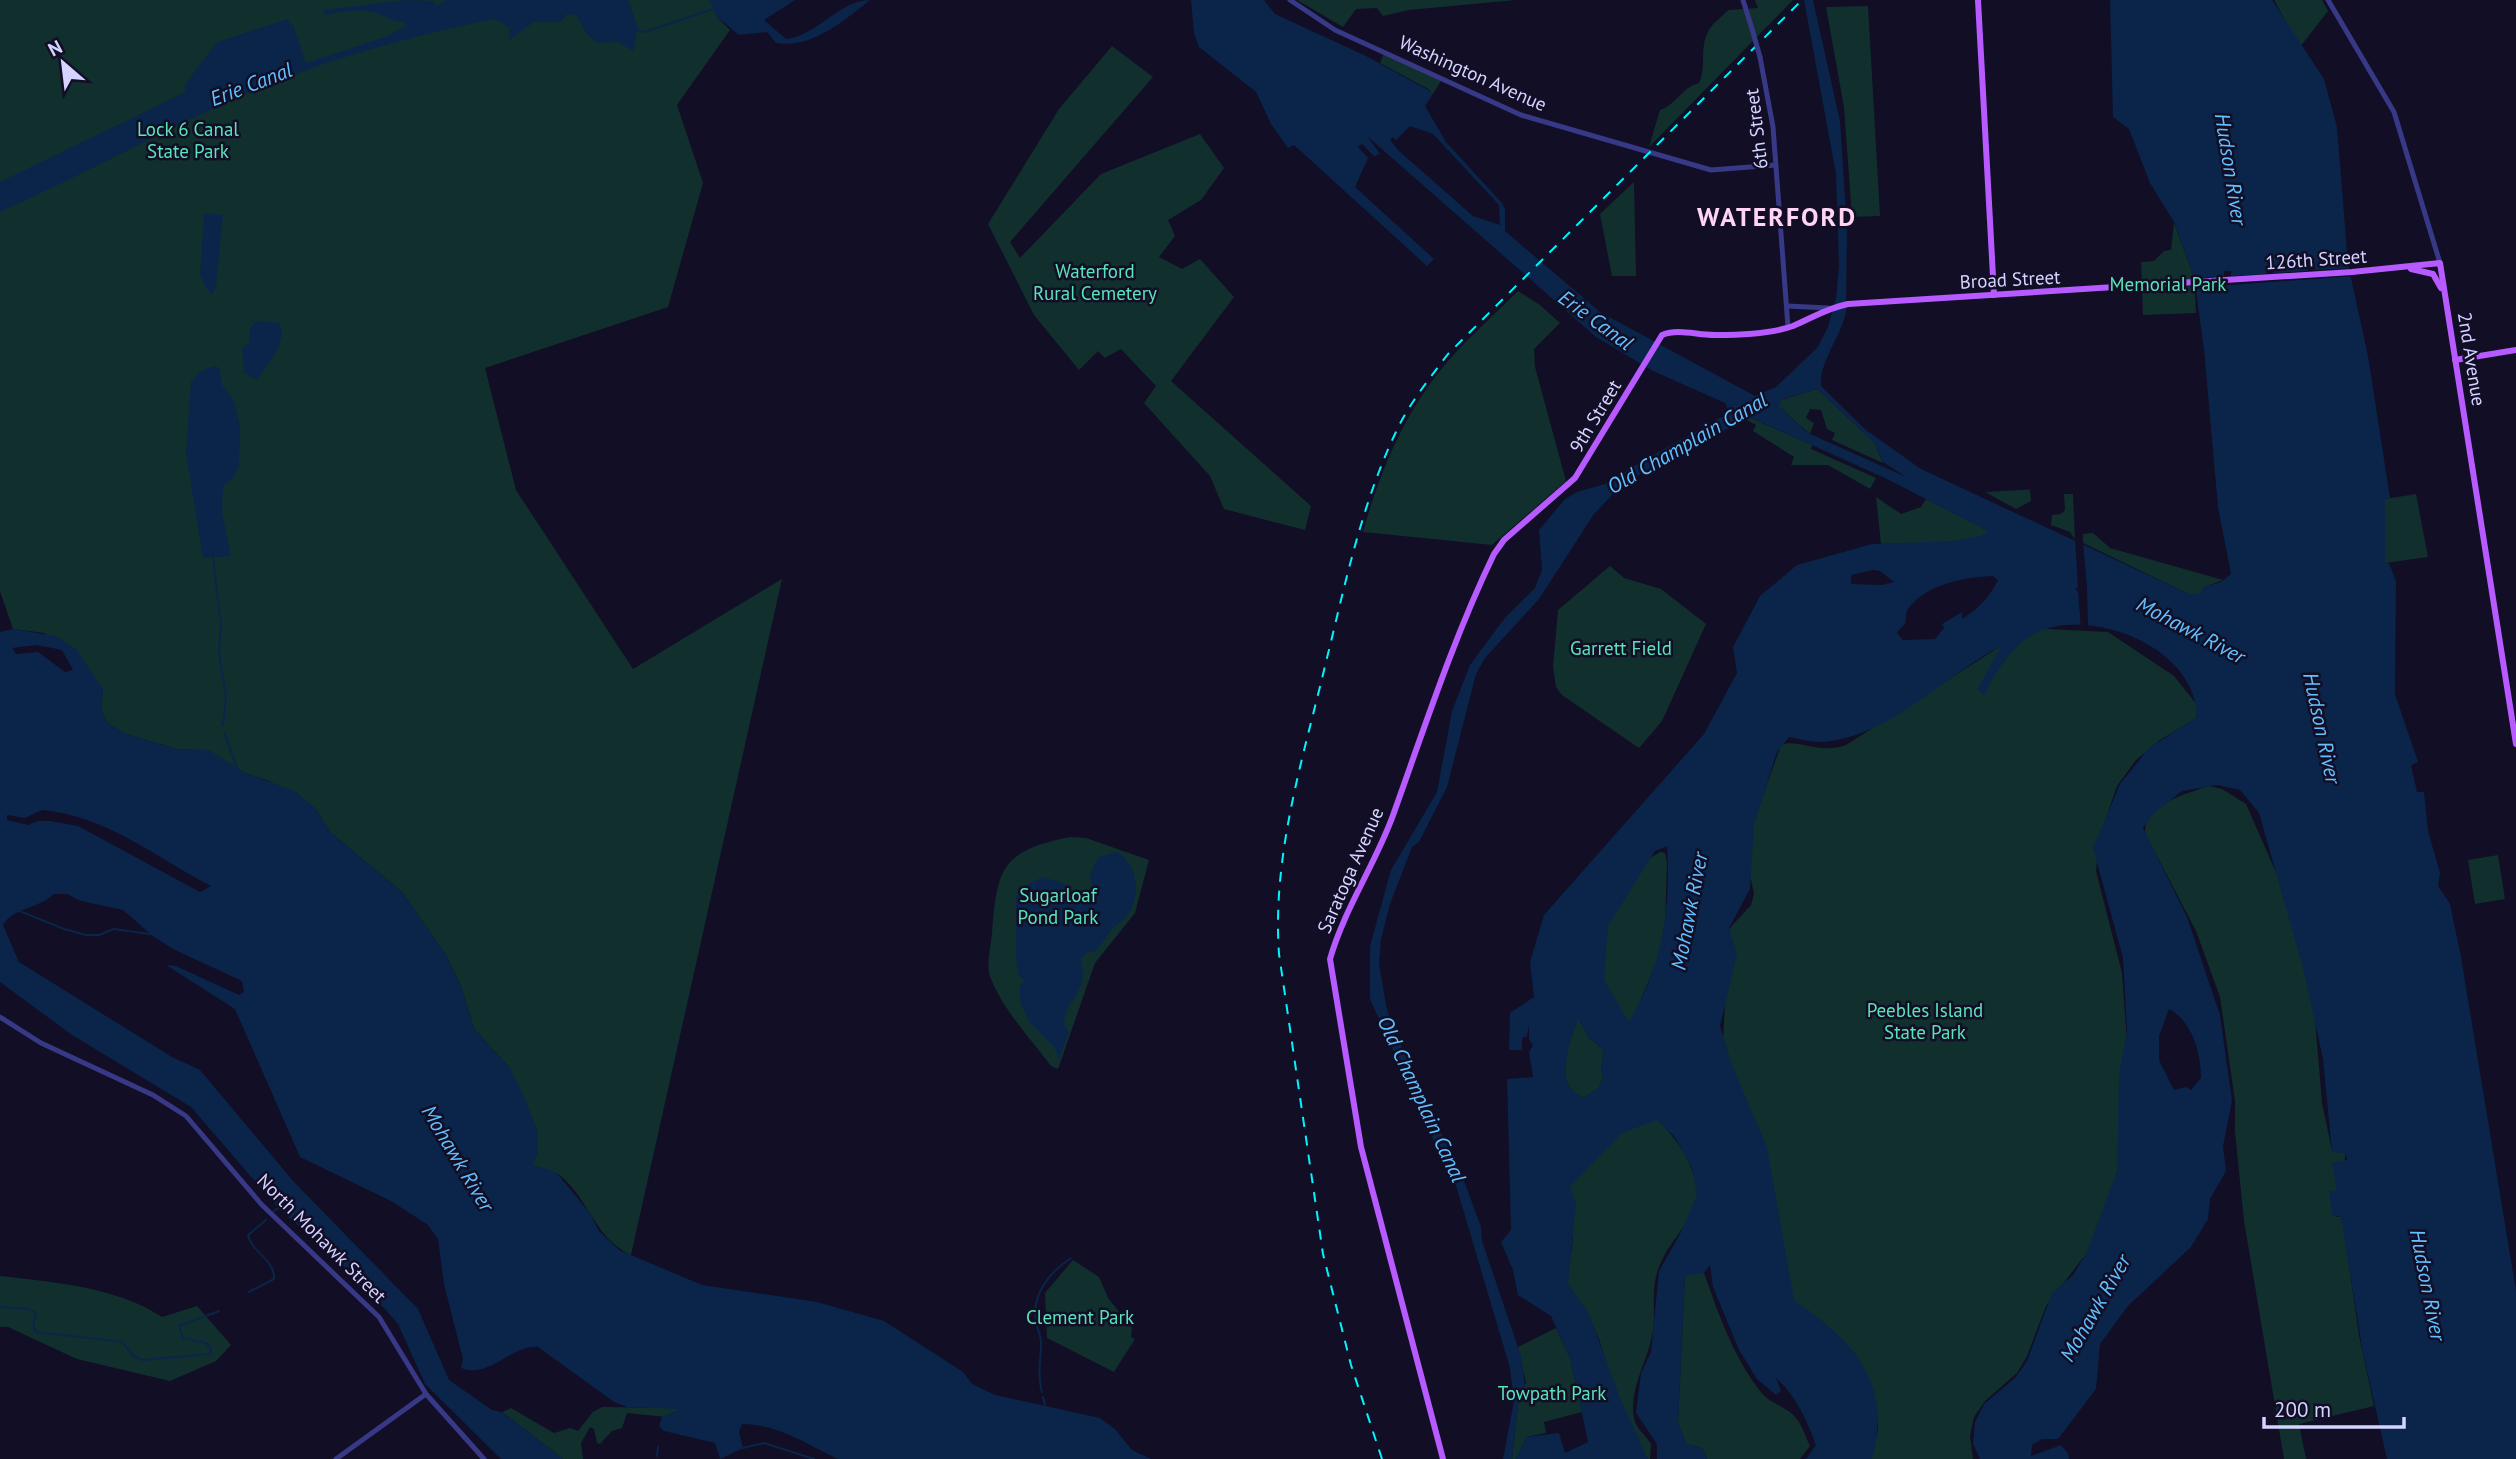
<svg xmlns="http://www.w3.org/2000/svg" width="2516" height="1459" font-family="'PT Sans',sans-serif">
  <rect width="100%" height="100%" fill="#110e26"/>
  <g fill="#11302d">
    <path d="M0,0h710l7,17 13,13 -53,75 26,78 -35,124 -183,61 31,122 117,179 149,-90 -151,676c-37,-16 -42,-58 -73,-81 -6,-4 -18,-5 -26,-9l6,-14v-18l-29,-66 -35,-38 -13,-43 -15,-31 -45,-64 -71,-59 -15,-24 -46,-27 -24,-8 -36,-22 -32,-2 -54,-16 -15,-10 -7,-13 2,-21 -59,-56 -31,-4 -13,-38z"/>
    <path d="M1297,0h219l-107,10 -26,6 -6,-8 -21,1 -13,18z"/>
    <path d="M1755,0h38l-144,147 11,-37c16,-5 22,-23 39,-27 8,-16 0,-34 9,-51 3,-8 14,-15 20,-22l30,-2z"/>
    <path d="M2274,0h48l6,11 -28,36z"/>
    <path d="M1868,6l12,210 -28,1 -8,-110 -18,-100z"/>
    <path d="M1112,46l41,31 -143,165 10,16 81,-84 99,-40 24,34 -23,32 -33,20 7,16 -16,21 23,12 18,-10 34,38 -63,84 140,125 -6,24 -81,-21 -14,-33 -66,-73 12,-17 -35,-37 -16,9 -7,-7 -19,19 -45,-55 -46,-91 71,-115z"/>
    <path d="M1384,53l57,28 -10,16 -1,-7 -50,-27z"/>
    <path d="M1634,182l2,94h-24l-12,-62z"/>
    <path d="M2174,223l20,54 2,36 -53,2 -2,-53 13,-1 10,-10 7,-1z"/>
    <path d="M1518,291l22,14 20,18 -26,26 1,18 31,114 -74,64 -129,-13c17,-62 43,-123 86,-172 21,-24 46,-46 69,-69z"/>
    <path d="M1817,389l57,53 9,21 -51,-23 3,-7 -8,-4 -6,-19 -11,-1 -4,9 8,5 -4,11 -32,-28 3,-6z"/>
    <path d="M1749,417l63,28 -1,4 65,29 -6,11 -42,-24h-37l3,-8 -41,-26 3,-6 -11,-6z"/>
    <path d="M2037,489l-7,1 1,11 -15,8 -31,-17z"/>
    <path d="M2064,494h9l2,45 -5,-7 -19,-7 1,-10 9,-1 4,-4z"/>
    <path d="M2416,494l12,63 -43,6v-64z"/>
    <path d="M1876,497l25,17 20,-7 5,-8 63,32c-15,16 -86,12 -108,13z"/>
    <path d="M2093,533l17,15 113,32 -20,8v5l-12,2 -108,-52v-9z"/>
    <path d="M1610,566l14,12 37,11 45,35 -44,97 -23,27 -77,-53 -6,-8 -3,-20 5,-57z"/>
    <path d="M2029,628l79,4 66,44 24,30 -2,12 -36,22 -24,20 -19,26 -17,49 -4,36 26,102 7,98 -2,70 -28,96 -53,69 -19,50 -10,17 -32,28 -11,16 -4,19 3,23h-102l7,-29 -3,-31 -82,-98 -70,-261 6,-111 22,-24 3,-11 -8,-39 3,-20 32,-90c16,-7 38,10 65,0z"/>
    <path d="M2209,786l13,3 24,15 43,98 23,82 10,119 10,48 14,2 -13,57 4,7h5l17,118 15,71 -75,18 7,35h-22l-40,-238 -9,-89v-31l-15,-104 -24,-66 -51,-98c-1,-29 43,-40 64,-47z"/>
    <path d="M1070,837l16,1 63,22 -14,53 -40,50 -37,106 -7,-3c-21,-28 -49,-57 -61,-90 -4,-11 1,-31 2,-43 5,-66 10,-82 78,-96z"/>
    <path d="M1660,852l5,1 2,10 -3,93 -10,12 -25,60 -46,-74 67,-96z"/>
    <path d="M2498,855l7,44 -30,5 -7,-44z"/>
    <path d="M1578,1018l11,20 15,12 -3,18 2,10 -4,10 -16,10c-6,-4 -14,-8 -16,-16 -6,-19 5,-46 11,-64z"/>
    <path d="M1639,1097c23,28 54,55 58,94 2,21 -24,48 -33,65 -18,33 -5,55 -13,84 -6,26 -22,50 -17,78 2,11 11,16 17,26l-1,15h-13l-38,-120 -14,-31 -18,-21 6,-49 -5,-49z"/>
    <path d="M1073,1260l26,17 9,21 24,30 -1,9 4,2 -21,33 -67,-34 -2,-45z"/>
    <path d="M1704,1273c15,42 29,83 56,118 8,11 21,14 31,22 11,9 13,21 19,33l-10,13h-93l-5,-11 -16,-4 -8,-21 7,-148z"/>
    <path d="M0,1276c53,6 117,11 162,41l35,-11 34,39 -15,16 -46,20 -93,-22 -69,-32h-8z"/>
    <path d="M1556,1328l14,30 12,54 -38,10 2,11 -20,4 -10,22h-4l6,-55 8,-21 -8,-36z"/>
    <path d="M602,1407l80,1 -16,9 -39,-4 -5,15 -10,3 -12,13 -3,-1 -3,-14 -4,-2 -9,16 2,16h-20l-61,-47 9,-4 43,25 16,-5 8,3 15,-19z"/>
  </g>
  <g fill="#0a2549" fill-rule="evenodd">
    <path d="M406,0l27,1 4,5 8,-6h183l10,27 -5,24 -15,-9 -20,1 -11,-9 -11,-19 -9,-1 -6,8h-27l-25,18v-13l-14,-8c-79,16 -165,39 -240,71 -87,37 -169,84 -255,122v-30l185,-90 1,-9 31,-41 71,-23 2,6 3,-1 13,39 79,-26 21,-11 -3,-4c-11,0 -21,-8 -31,-10 -14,-3 -33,0 -47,3l-2,-5z"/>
    <path d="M709,0h86l-31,20 22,19c32,-4 54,-39 84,-39 -26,21 -59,49 -94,43l-9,-11 -28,3 -22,-18z"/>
    <path d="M1191,0h73l11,14 91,42 64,35 1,6 -6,9 21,36 56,61 3,6v22l95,81 155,84 21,-9 42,-40 10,-20 8,-29 3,-32 -3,-92 -32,-174h9l27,121 7,106 -1,85c-5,25 -27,50 -25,74l45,44 55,39 270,126 11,-2v-5l19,-6 10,-8 -13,-67 -14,-158 -10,-72 -20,-55 -24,-39 -21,-54 -16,-12 -3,-117h162l52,79 13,48 11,137 20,92 22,142 -5,1v64h4l7,18 -1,113 23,68 -7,3 6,27h7l4,39 12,42 -2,13 12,18 11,53 55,334v168h-129l-24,-106 -22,-136 -9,-2 -3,-24 8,-1 -5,-27 15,-3 -1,-7 -14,-1 -9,-93 -20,-91 -44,-155 -19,-23 -22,-5 -36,6 -28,22 -11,15 44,89 33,98 12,86 -9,45 3,25 -16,28 -2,20 -17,28 -63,59 -28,38 -4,45 -38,50h-16l-10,6 -1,11 30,-11 7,8 1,6h-89l-7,-15 2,-22 9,-18 31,-26 12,-17 25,-68 21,-18 14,-23 30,-81 2,-97 8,-43 -4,-73 -30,-110 27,-64 29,-36 48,-31c-1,-69 -101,-108 -157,-86 -24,10 -46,41 -55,64l-8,-5 24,-44c-56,29 -105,85 -169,95 -15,3 -29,-1 -43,-4l-12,15 -23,73 -4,64 -21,39 8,26 -17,72 12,39 35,82 27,153c60,42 99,81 78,159h-66l10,-14c-10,-26 -19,-48 -40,-67l5,13 -5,4 -19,-16 -18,-29 -26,-63 -3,-22 -6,8 -19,3 -7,147 8,21 16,4 5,11h-50v-15l-21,-31 5,-40 10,-21 8,-81 21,-37 17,-39 -5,-27 -18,-32 -17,-16 -35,13 -52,54 6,17 -8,80 21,30 31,84 28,61h-132l10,-22 33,-4 6,20 23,-11 -18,-84 -19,-42 -33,-21 -5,-25 -12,-28 10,-12 -4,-151 26,-2 -4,-25 4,-7 -4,-6v-15l-2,12 -5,2v12h-13l1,-37 24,-16 -4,-35 14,-47 160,-181 33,-61 -4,-26 27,-51 37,-31 75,-21 82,-3 27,-5 7,-5 -103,-53 -135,-61 -115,60 -17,12 -24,25 -55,85 -54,59 -9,16 -29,113 -28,55 -7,5 -22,57 -9,35 -2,25 7,41 5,19 75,162 15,41 1,14 39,115 5,37 -8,11 -6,55h-9l11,-58 -4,-33 -55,-186 -13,-23 -72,-160v-53l21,-76 46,-78 15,-81 18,-46 34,-46 31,-31 7,-18 -3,-40 26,-31 12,-7 35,-10 18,-14 97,-54 1,-5 -3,-6 -72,-32 -57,-34 -229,-201 13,18 -6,2 -12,-12 -4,3 10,11 -13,29 79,72 -7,7 -133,-121 -6,3 -17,-24 -15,-32 -57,-45 -5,-14zM1410,126l23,8 66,71 1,20 -27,-9 -74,-65 -9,-11 2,-3 4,3zM1817,389l57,53 9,20 23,15 -98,-44 -30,-27 5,-7zM1873,570l7,1 14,11 -12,3 -31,-1v-9zM1993,576l5,4c-8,17 -21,30 -36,39v-7l-20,12 2,4 -9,11 -32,1 -6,-7c1,-3 5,-5 7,-8 4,-5 0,-10 4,-16 18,-25 57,-32 85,-33zM1667,846c4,63 -5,121 -38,176l-25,-42 4,-54 47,-75zM2169,1009c23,12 32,44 32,69l-10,12 -5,-3 -12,3 -15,-30v-24zM1578,1019l11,19 15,12 -3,18 2,10 -4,10 -16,10c-6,-4 -14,-8 -16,-16 -5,-19 5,-46 11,-63z"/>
    <path d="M204,213l19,2 -7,73 -5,7 -11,-19z"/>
    <path d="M263,321l16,2c10,15 -12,45 -23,57l-12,-7 -2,-24 7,-6 1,-14 5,-7z"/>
    <path d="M216,366l4,3 2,16 11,14 7,26 -1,39 -4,11 -12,11 -1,26 9,44 -28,2 -17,-105 5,-72 11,-11z"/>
    <path d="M13,629l43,7 20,13 27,40 -2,21 7,13 15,10 54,16 32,1 36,23 50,18 20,17 15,24 71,59 45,64 15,31 13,43 35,38 14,27 15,39v18l-5,14 23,7 33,40 10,19 20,19 83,35 115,17 67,19 79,51 9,12 23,11 105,23 15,11 17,21 19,9h-313c-32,-15 -60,-35 -96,-35l-3,8 4,16 -23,11 -5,-16 -51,-12 -5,-5 3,-9 18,-8 -53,-2 -13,-5 -76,-55c-25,-3 -50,33 -77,21l2,-9 -19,-75 -6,-45 -10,-14 -37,-24 -91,-44 -65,-148 -69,-44 10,1 63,29 5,-3 -2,-11 -69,-32 -20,-13 -30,-26 -42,-9 -14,-7h-13c-16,15 -40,13 -51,31l16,37 153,95 28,13 94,112 124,127 31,71 43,30 10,2 61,47h-62l-76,-75 -27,-60 -14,-16 -26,-23 -18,-23 -62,-54 -87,-101 -119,-72 -72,-53v-350zM37,645l25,5 11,20 -8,2 -27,-20 -22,2 -4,-6zM42,810c65,6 113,47 169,76l-11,6 -122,-66 -28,-5h-12l-10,4 -21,-5v-5l18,3z"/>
    <path d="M1117,852c22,13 24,44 10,64 -4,6 -12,8 -16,14 -6,8 -9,15 -17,22h-7l-6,7c9,35 -16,38 -17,66l5,7 -10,27 -5,-12 -26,-27 -8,-19v-17l5,-2 -7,-8 -2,-16v-61l8,-11 19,-9 20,6 22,18 8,-9 -3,-17 8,-18z"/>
  </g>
  <g fill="#110e26">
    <path d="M2315,265v5l37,-2 2,8 -163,12 -1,-9 34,-3v-5h7v5l35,-2v-5l6,-1 1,5 35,-2v-5z"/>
    <path d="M2075,537l8,4 4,47 1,39 -7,1 -3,-37 -3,-1 3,-3z"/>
  </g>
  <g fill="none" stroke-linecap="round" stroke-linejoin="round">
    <g stroke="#0a2549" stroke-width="2">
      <path d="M637,30l8,2 68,-23"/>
      <path d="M213,557l8,68 -2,27 7,45 -3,28"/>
      <path d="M224,732l13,36"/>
      <path d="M17,910l47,19 22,6h13l15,-6 36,5"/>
      <path d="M273,1212l5,-4"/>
      <path d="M249,1292l25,-13c1,-20 -22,-26 -26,-44l18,-15"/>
      <path d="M0,1307l29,2 7,4 -3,13 3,6 87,10 9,13 10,5 68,-6 1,-5 -5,-6 -23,-5 -4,-12 40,-15"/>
      <path d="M1042,1392c-5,-18 -1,-31 -1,-49 0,-8 -4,-14 -5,-21 -5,-28 14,-50 35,-64"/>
      <path d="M1043,1397l2,8"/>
      <path d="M743,1448l21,-5 50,16"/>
      <path d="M657,1456l1,-9"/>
    </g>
    <g stroke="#373987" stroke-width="5">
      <path d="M1290,0l45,30 186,85 190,55 65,-5"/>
      <path d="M1743,0l9,29"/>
      <path d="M2328,0l66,112 46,151"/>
      <path d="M1760,57l13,70 15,200"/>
      <path d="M1787,306l41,2"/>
      <path d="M0,1017l41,26 112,52 33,21 76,89 117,112 47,77 58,65"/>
      <path d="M336,1459l90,-65"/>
    </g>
    <g stroke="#b75aff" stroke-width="6">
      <path d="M1978,0l16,295"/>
      <path d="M2411,269l22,5 8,14"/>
      <path d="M2455,360l61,-10"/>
      <path d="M1443,1459l-82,-312 -31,-188c14,-49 44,-93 62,-141 32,-89 61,-179 102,-264l10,-14 71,-62 87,-143c17,-7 37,1 55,0 23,0 54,-1 76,-9 19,-8 34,-18 55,-22l504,-32 88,-9 76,481"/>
    </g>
    <path stroke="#00f6fe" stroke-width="2" stroke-dasharray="10 9" stroke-linecap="butt" d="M1382,1459l-31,-94 -28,-111 -44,-300c-7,-100 24,-195 47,-292 19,-77 35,-156 69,-228 13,-29 34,-55 53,-80l354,-354"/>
    <path stroke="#373987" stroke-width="5" d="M1752,29l8,28"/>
  </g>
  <g text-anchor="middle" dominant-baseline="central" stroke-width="5" stroke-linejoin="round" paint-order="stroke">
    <g font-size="19" fill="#d5d3ff" stroke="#110e26">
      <text transform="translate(1473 73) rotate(24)">Washington Avenue</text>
      <text transform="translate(1756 129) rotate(-97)">6th Street</text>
      <text transform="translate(2316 259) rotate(-4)">126th Street</text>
      <text transform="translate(2010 279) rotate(-3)">Broad Street</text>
      <text transform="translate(2472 359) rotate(81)">2nd Avenue</text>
      <text transform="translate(1595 416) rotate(-59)">9th Street</text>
      <text transform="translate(1350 870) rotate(-66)">Saratoga Avenue</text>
      <text transform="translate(322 1238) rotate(45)">North Mohawk Street</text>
    </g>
    <g font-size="19" fill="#5ae4b9" stroke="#110e26">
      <text x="188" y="129">Lock 6 Canal<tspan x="188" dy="22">State Park</tspan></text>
      <text x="1095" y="271">Waterford<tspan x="1095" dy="22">Rural Cemetery</tspan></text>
      <text x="2168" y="284">Memorial Park</text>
      <text x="1621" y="648">Garrett Field</text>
      <text x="1058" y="895">Sugarloaf<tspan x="1058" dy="22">Pond Park</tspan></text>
      <text x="1925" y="1010">Peebles Island<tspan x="1925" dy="22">State Park</tspan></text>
      <text x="1080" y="1317">Clement Park</text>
      <text x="1552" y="1393">Towpath Park</text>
    </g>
    <g font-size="21" font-style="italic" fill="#61c0ff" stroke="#110e26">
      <text transform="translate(251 84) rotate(-21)">Erie Canal</text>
      <text transform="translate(2231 169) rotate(81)">Hudson River</text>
      <text transform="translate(1596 320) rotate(36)">Erie Canal</text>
      <text transform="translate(1687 443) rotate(-30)">Old Champlain Canal</text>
      <text transform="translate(2191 630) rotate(28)">Mohawk River</text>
      <text transform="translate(2322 728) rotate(78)">Hudson River</text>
      <text transform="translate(1689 911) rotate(-79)">Mohawk River</text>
      <text transform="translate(1422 1099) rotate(65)">Old Champlain Canal</text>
      <text transform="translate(458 1158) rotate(59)">Mohawk River</text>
      <text transform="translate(2428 1285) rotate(79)">Hudson River</text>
      <text transform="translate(2095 1308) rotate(-60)">Mohawk River</text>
    </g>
    <g font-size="26" font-weight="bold" letter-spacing="2" fill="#ffd5f3" stroke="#110e26">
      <text x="1777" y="216">WATERFORD</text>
    </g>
  </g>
  <g transform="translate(63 63) rotate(332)" stroke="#110e26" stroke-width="5" paint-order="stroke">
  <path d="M0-5L12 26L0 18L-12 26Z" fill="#d5d3ff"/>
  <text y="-10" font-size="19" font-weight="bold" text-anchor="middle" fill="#d5d3ff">N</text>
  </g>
  <path d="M2264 1417v10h140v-10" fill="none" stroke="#d5d3ff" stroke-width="3.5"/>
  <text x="2274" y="1417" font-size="21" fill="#d5d3ff" stroke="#110e26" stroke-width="5" paint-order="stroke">200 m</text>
</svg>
